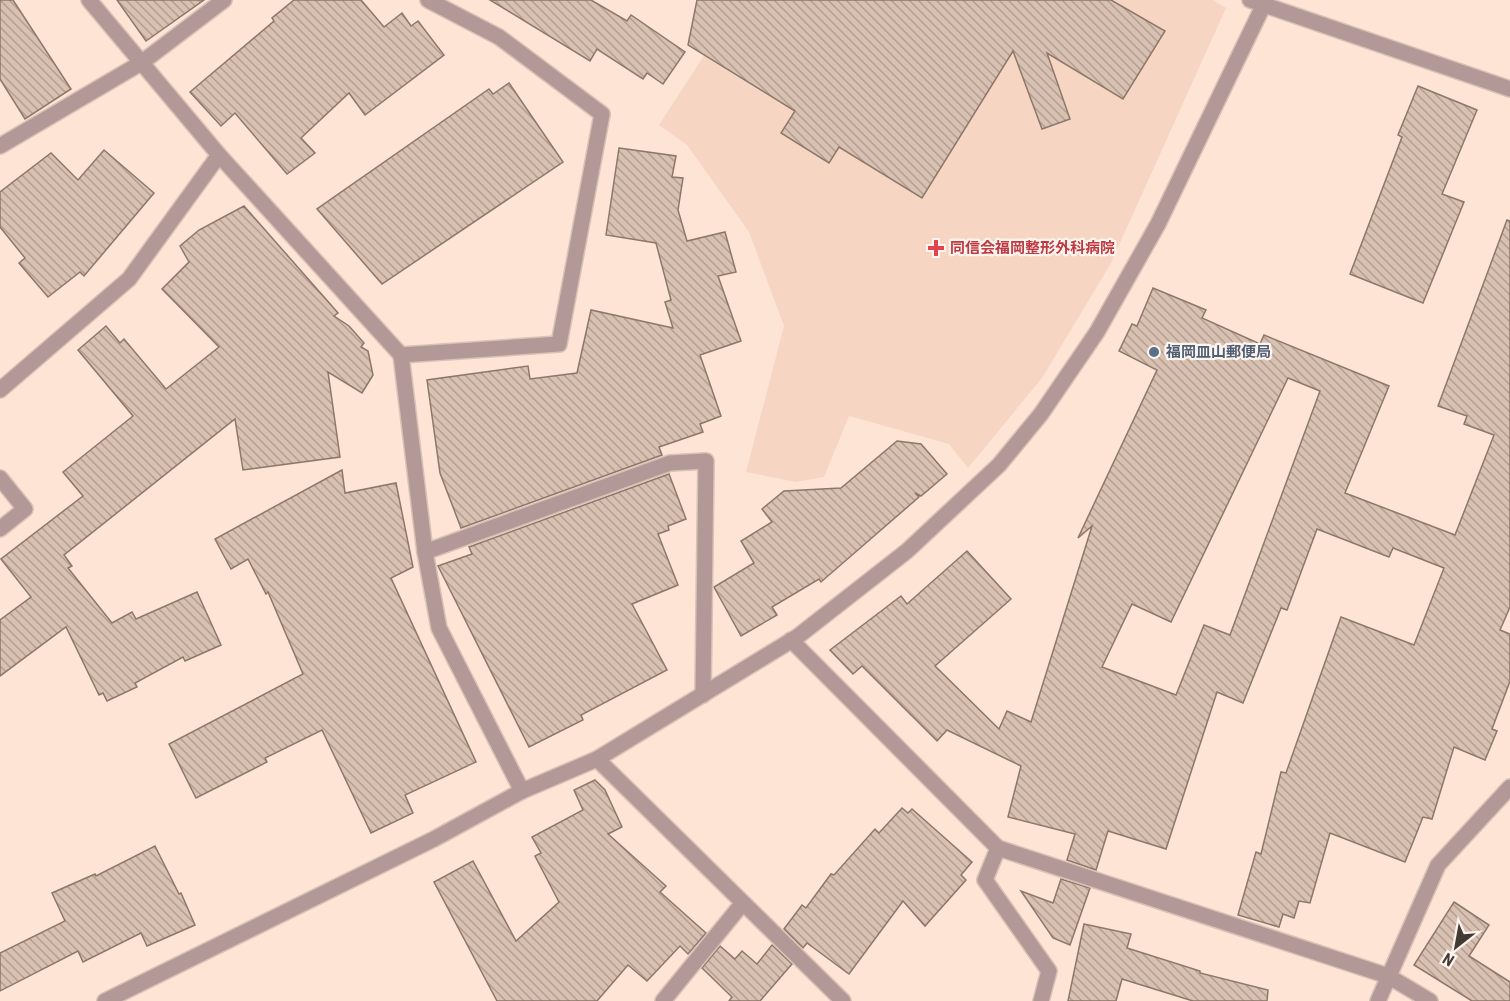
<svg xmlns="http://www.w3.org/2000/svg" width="1510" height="1001" font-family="'Roboto Condensed','Noto Sans JP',sans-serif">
  <defs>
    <pattern id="building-back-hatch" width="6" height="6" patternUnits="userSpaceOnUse" patternTransform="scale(1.5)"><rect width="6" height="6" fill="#d9c1b2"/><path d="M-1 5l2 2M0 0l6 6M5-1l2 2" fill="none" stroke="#b29e92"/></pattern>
  </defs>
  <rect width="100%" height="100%" fill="#fde4d5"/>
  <path fill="#f6d6c3" d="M728,0h485l13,8 -116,257 -68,113 -74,90 -19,-24 -100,-28 -25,61 -28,5 -50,-10 38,-146 -35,-94 -62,-87 -28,-20 72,-111z"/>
  <g fill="url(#building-back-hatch)" stroke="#8d776a" stroke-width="1.5" fill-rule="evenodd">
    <path d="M0,0h13l58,89 -46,30 -25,-40z"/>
    <path d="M117,0h87l-58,41z"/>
    <path d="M294,0h67l23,27 18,-14 9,13 7,-5 26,34 -79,60 -16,-22 -48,45 14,15 -28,21 -52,-61 -14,13 -31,-34 84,-71 -2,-3z"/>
    <path d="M490,0h101l36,21 4,-6 54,37 -22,32 -16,-11 -4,6 -46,-30 -7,12z"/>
    <path d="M697,0h414l54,31 -42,68 -76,-46 23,66 -28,10 -29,-78 -91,147 -83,-51 -10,16 -48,-30 14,-22 -107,-66z"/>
    <path d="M509,83l54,79 -181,122 -65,-75 172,-120 4,5z"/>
    <path d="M1418,86l59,24 -35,84 22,8 -41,101 -73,-29 52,-137 -4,-2z"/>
    <path d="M619,148l57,8 -4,21 11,1 -5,32 9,31 38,-9 11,40 -18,4 23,65 -41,14 21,61 -21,8 3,8 -44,15 3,8 -201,73 -21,-55 -13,-93 101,-14 2,13 47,-6 14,-63 82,18 -8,-26 6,-2 -15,-57 -50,-8z"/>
    <path d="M104,150l50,43 -70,83 -4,-4 -32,25 -29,-34 6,-5 -25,-31v-35l51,-39 27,27z"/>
    <path d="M244,206l94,107 -4,3 15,10 15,17 -3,4 7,4 5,24 -11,18 -34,-21 12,85 -97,13 -8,-51 -171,136 8,11 -4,2 44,55 20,-11 4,7 61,-27 24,53 -36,16 -2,-4 -48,26 2,4 -30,14 -4,-8 -4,2 -33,-68 -66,49v-56l31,-23 -30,-38 82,-63 -20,-24 70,-56 -55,-66 28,-24 14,17 4,-4 42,50 53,-42 -57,-58 27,-27 -9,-16 19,-16z"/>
    <path d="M1507,220l3,1v386l-10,23 10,4v47l-18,48 5,2 -12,29 -31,-13 -22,72 -9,-2 -18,45 -75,-29 -20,70 -11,-2 -5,17 -11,-4 -4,13 -41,-12 18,-63 5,2 20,-82 5,1 55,-156 73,28 30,-77 -51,-20 -4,9 -72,-28 -30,81 -6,-2 -38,95 -26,-11 -51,157 -58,-18 -12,39 -29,-10 8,-26 -67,-17 13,-51 -74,-36 -10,11 -75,-75 -9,8 -23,-24 71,-54 6,8 60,-53 44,48 -76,67 64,63 8,-18 24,11 61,-196 -14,12 79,-168 -38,-19 13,-27 5,2 16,-38 53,22 -4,8 58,26 4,-9 125,51 -44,107 110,42 39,-100 -30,-11 3,-8 -29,-10zM1288,378l32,13 -90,244 -26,-10 -28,70 -74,-28 30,-63 39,18z"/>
    <path d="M897,441l24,3 26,30 -26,22 -6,-3 4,4 -98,85 -2,-3 -47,28 5,8 -36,21 -27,-49 40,-24 -13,-22 31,-19 -10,-13 22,-18 57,-3z"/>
    <path d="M342,470l3,23 51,-10 17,84 -22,11 85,184 -71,33 8,18 -42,20 -49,-103 -57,28 2,4 -71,36 -27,-54 134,-70 -35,-82 -2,2 -18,-35 -17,10 -16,-30z"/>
    <path d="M669,474l17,45 -18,7 1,4 -11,4 20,51 -46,19 35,66 -86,45 2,5 -54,27 -91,-181 34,-12 -3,-7z"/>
    <path d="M595,780l10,10 17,37 -14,7 58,52 -6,6 46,41 -18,21 -8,-8 -33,35 -19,-16 -31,36h-100l-63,-119 39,-21 43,80 43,-39 -24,-46 6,-3 -9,-16 51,-27 -9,-20z"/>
    <path d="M902,808l6,5 4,-4 60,53 -11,13 5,5 -41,46 -22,-25 -54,73 -42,-31 -4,5 -19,-19 18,-24 4,3 25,-34 3,1 41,-46 4,4z"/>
    <path d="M155,846l24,48 2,-1 14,32 -48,21 -6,-13 -58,29 -5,-11 -78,40v-38l65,-32 -13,-28 43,-19 1,2z"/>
    <path d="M1061,879l29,9 -20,57 -17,-7 -32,-47 32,12z"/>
    <path d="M1454,902l35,23 -20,31 41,26v19h-38l-58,-36z"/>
    <path d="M1084,924l47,10 -4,14 73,23v2l68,17 -1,11h-74l-71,-22 -6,22h-48z"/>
    <path d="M772,945l20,19 -32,37h-31l3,-4 -30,-29 18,-22 15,13 7,-8 15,13z"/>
  </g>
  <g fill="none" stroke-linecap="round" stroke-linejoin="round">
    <g stroke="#d8c2b5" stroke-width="18">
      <g id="minor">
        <path d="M428,0l71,37 103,77 -43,230 -158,11 24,197 14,76 83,163"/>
        <path d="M1250,0l260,89"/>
        <path d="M0,146l141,-83 83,-63"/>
        <path d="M219,155l182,200"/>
        <path d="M0,390l129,-111 90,-124 -130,-155"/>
        <path d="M0,478l25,31 -25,20"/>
        <path d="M425,552l245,-89 36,-2 -3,234"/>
        <path d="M791,640l207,208 390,128 42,25"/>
        <path d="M597,759l246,242"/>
        <path d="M998,848l-13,32 64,91 -8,30"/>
        <path d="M105,1001l329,-162 88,-48 75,-32 200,-122 110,-86 92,-86 42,-51 56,-82 61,-108 108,-224"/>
        <path d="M663,1001l79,-97"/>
        <path d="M1378,1001l60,-136 72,-78"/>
      </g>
    </g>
    <use href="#minor" stroke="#b39898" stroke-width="15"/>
  </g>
  <path fill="#e0444e" stroke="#fef4ee" stroke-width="2" d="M933 239h6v6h6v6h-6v6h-6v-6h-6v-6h6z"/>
  <circle fill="#5c6f8a" stroke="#fef4ee" stroke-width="2" cx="1154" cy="352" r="6"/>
  <g text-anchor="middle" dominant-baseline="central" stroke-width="4.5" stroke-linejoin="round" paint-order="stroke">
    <g font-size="15" font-weight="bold" fill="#be3a42" stroke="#fef4ee" text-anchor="start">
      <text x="950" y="248">同信会福岡整形外科病院</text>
    </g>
    <g font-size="15" font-weight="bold" fill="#4e5e75" stroke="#fef4ee" text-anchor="start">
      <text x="1166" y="352">福岡皿山郵便局</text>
    </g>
  </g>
  <g transform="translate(1456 947) rotate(211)" stroke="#fef4ee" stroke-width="4.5" paint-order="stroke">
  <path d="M0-4.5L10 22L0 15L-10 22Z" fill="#443a34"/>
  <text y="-9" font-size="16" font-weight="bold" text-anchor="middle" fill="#443a34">N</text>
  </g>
</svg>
